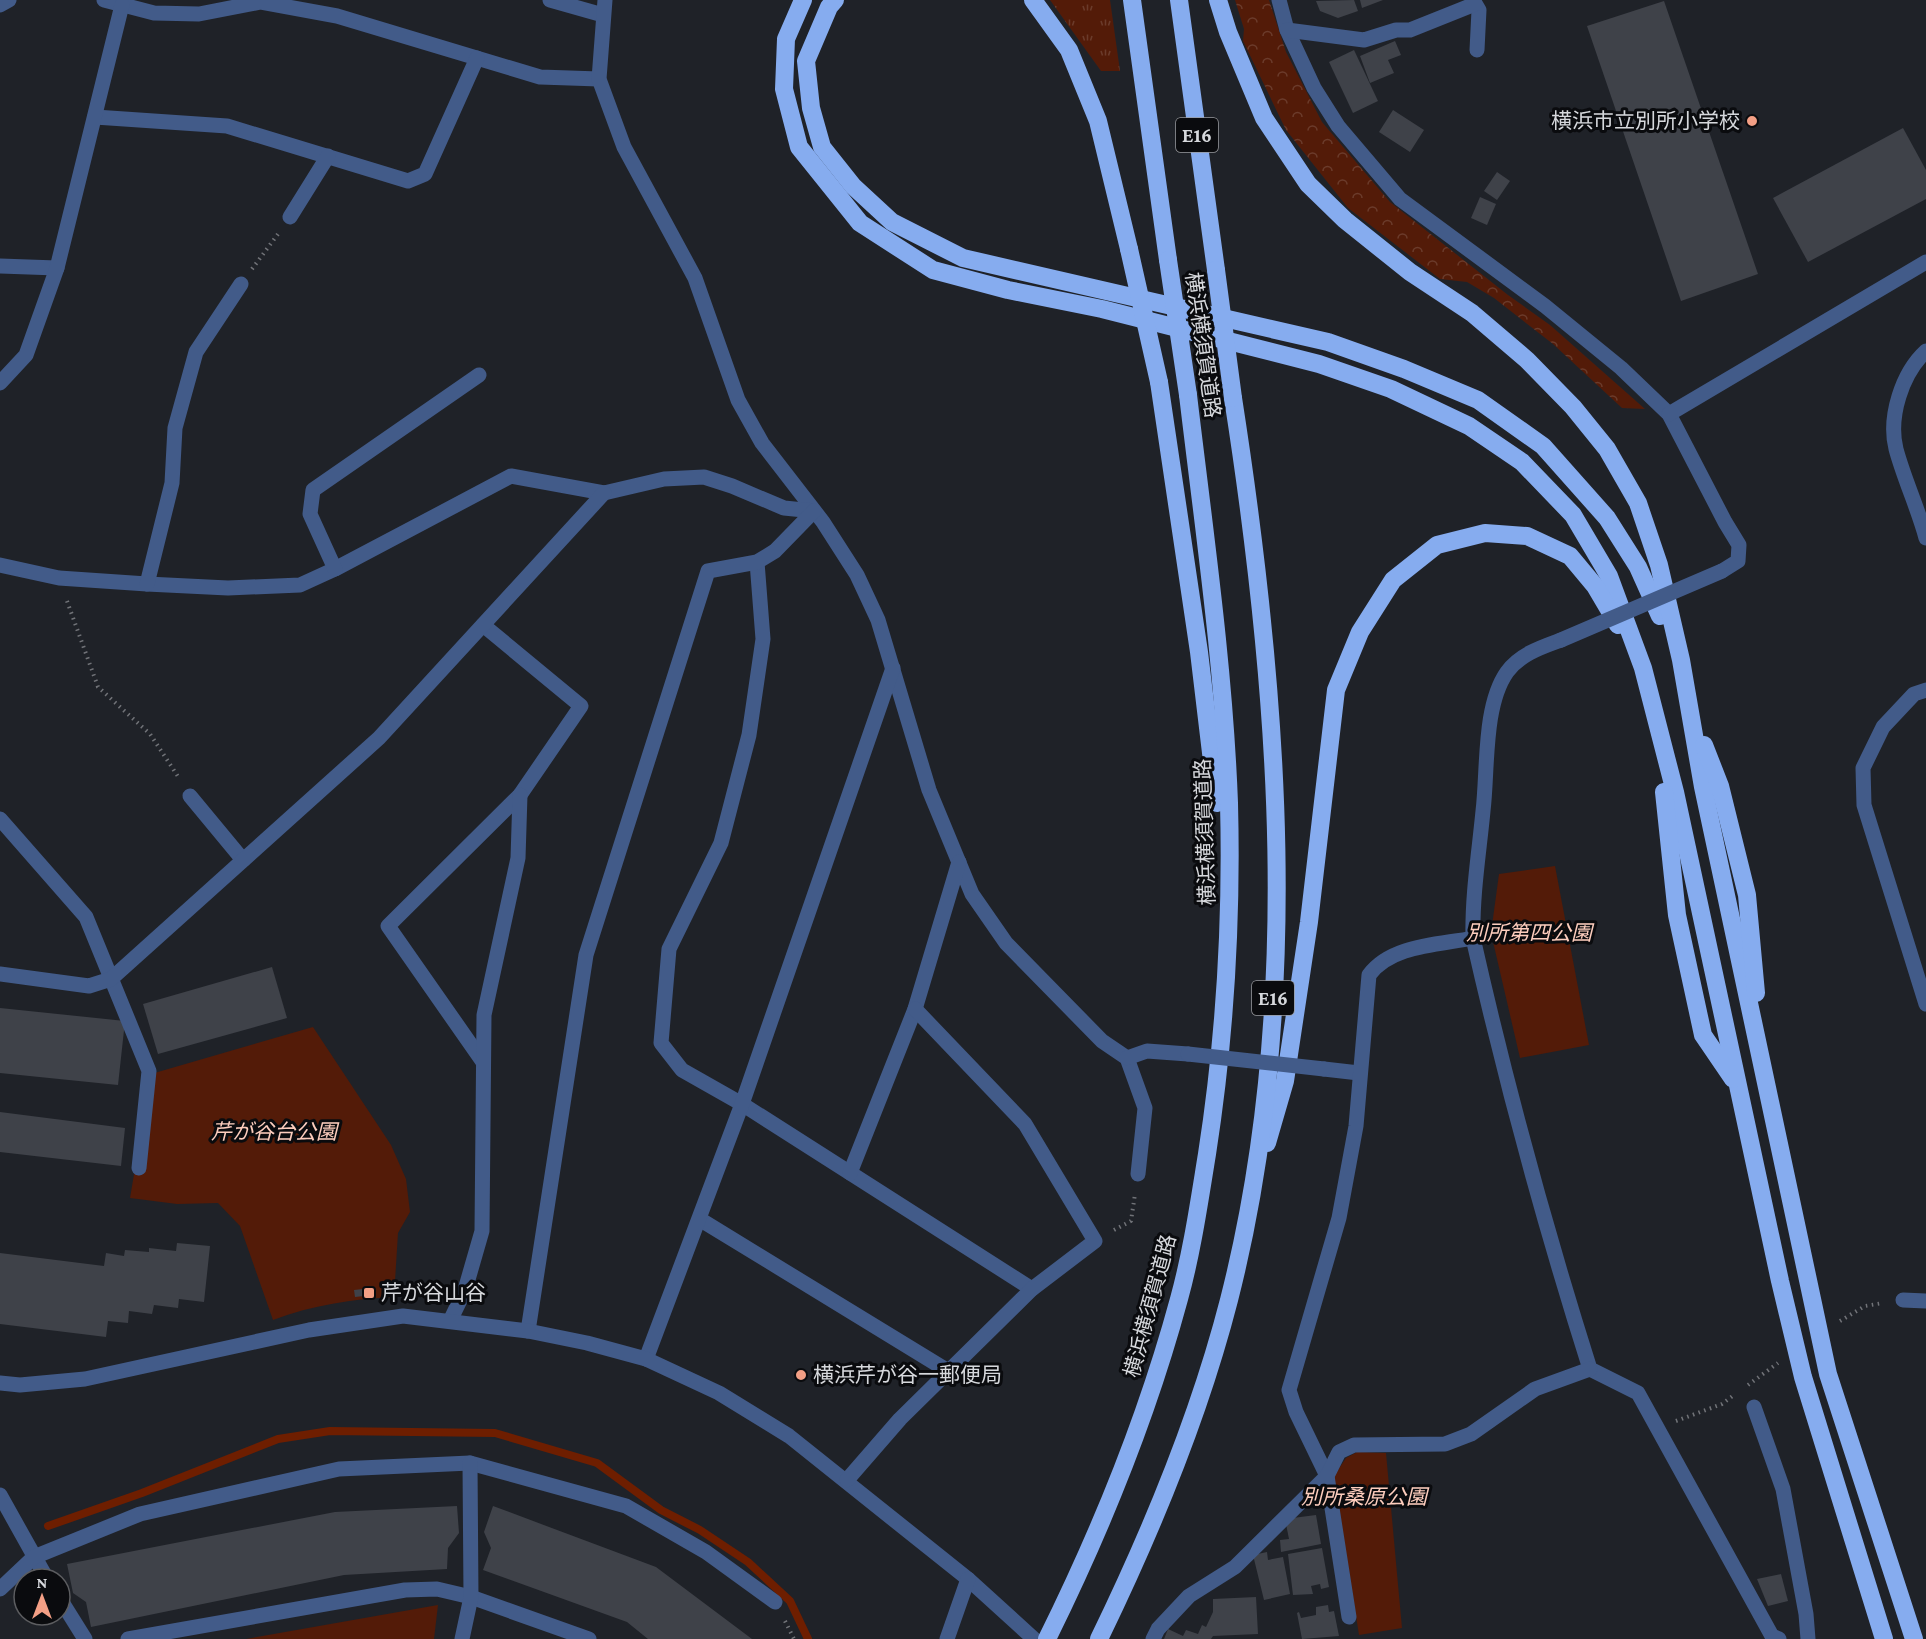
<svg xmlns="http://www.w3.org/2000/svg" width="1926" height="1639" font-family="'Crimson Pro','Noto Sans JP',serif">
  <defs>
    <pattern id="grass-tufts" width="24" height="20" patternUnits="userSpaceOnUse" patternTransform="scale(1.5)"><rect width="24" height="20" fill="#531b08"/><path d="M3 7l-1-3M5 7V3M7 7l1-3M15 17l-1-3M17 17v-4M19 17l1-3" fill="none" stroke="#6b3b2b"/></pattern>
    <pattern id="forest-crowns" width="20" height="18" patternUnits="userSpaceOnUse" patternTransform="scale(1.5)"><rect width="20" height="18" fill="#531b08"/><path d="M2 6a3 3 0 1 1 6 0M12 15a3 3 0 1 1 6 0" fill="none" stroke="#6b3b2b"/></pattern>
  </defs>
  <rect width="100%" height="100%" fill="#1f2228"/>
  <path fill="url(#grass-tufts)" d="M1050,0h60l10,71h-19z"/>
  <path fill="url(#forest-crowns)" d="M1235,0h34l17,52 36,70 68,80 118,93 42,30 95,84 -23,-1 -69,-64 -59,-46 -27,-16 -27,-3 -92,-71 -62,-78 -43,-89 1,-12z"/>
  <g fill="#531b08">
    <path d="M1555,866l34,179 -69,13 -29,-125 8,-59z"/>
    <path d="M313,1027l78,118 15,34 4,33 -12,21 -4,64c-42,2 -81,8 -121,23l-33,-94 -22,-23 -41,1 -47,-6 21,-124z"/>
    <path d="M1357,1452l29,1 16,175 -43,7 -25,-159 12,-18z"/>
    <path d="M438,1605l-4,34h-188z"/>
  </g>
  <g fill="none" stroke-linecap="round" stroke-linejoin="round">
    <path stroke="#6e1e00" stroke-width="8" d="M48,1526l94,-33 136,-54 52,-8 165,2 102,30 64,47 39,20 48,32 42,39 18,38"/>
  </g>
  <g fill="#3f4249">
    <path d="M1354,0l4,11 -20,7 -18,-7 -4,-10z"/>
    <path d="M1360,0h23l-21,8z"/>
    <path d="M1664,1l94,273 -77,27 -94,-275z"/>
    <path d="M1395,41l6,14 -13,5 6,13 -24,10 -10,-27z"/>
    <path d="M1354,50l24,51 -25,12 -24,-51z"/>
    <path d="M1393,110l31,20 -14,22 -31,-20z"/>
    <path d="M1903,128l23,42v29l-118,63 -35,-64z"/>
    <path d="M1497,172l13,9 -13,19 -13,-9z"/>
    <path d="M1480,197l16,7 -9,21 -16,-7z"/>
    <path d="M272,967l15,51 -129,36 -15,-50z"/>
    <path d="M0,1008l125,13 -7,64 -118,-12z"/>
    <path d="M0,1112l125,16 -4,38 -121,-14z"/>
    <path d="M177,1243l33,3 -6,56 -25,-3 -1,9 -24,-3 -2,9 -23,-3 -1,12 -20,-2 -2,16 -106,-13v-71l104,13 2,-13 18,3 1,-6 24,2v-4l27,3z"/>
    <path d="M372,1288l1,7 -18,2 -1,-7z"/>
    <path d="M457,1506l2,27 -11,15 -1,21 -103,6 -253,52 -5,-25 -13,-9 -6,-29 268,-52z"/>
    <path d="M493,1506l163,61 96,72h-104l-21,-17 -144,-52 8,-22 -7,-16z"/>
    <path d="M1316,1515l5,29 -40,8 -1,-12 9,-1 -4,-20z"/>
    <path d="M1322,1548l7,39 -8,2 -1,-5 -9,2 2,8 -20,1 -5,-41z"/>
    <path d="M1267,1552l1,8 15,-3 7,37 -26,6 -11,-45z"/>
    <path d="M1781,1574l7,27 -20,5 -11,-27z"/>
    <path d="M1256,1597l2,37 -45,2 -2,3h-47l4,-10 15,7 3,-6 12,4 4,-9 4,2 7,-15v-13z"/>
    <path d="M1328,1605l1,7 5,-1 5,25 -37,3 -5,-26 2,-1 2,6 15,-3v-8z"/>
  </g>
  <g fill="none" stroke-linecap="round" stroke-linejoin="round">
    <g stroke="#717378" stroke-width="4" stroke-dasharray="1.5 4.5" stroke-linecap="butt">
      <path d="M252,269l26,-35"/>
      <path d="M67,601l31,86 52,47 29,44"/>
      <path d="M1114,1230l17,-9 4,-27"/>
      <path d="M1840,1321l25,-15 18,-3"/>
      <path d="M1748,1385l30,-22"/>
      <path d="M1676,1421l46,-17 12,-9"/>
      <path d="M785,1621l9,18"/>
    </g>
    <g stroke="#425b89" stroke-width="15">
      <path d="M104,0l50,13 45,1 62,-12 76,14 203,61 59,2"/>
      <path d="M550,0l53,15"/>
      <path d="M605,0l-6,79 25,68 71,131 43,122 24,43 61,79 34,53 21,45 51,170 43,104 34,49 96,98 25,17 18,50 -7,66"/>
      <path d="M1279,0l8,30 27,58 24,38 62,73 145,107 76,62 48,46 56,108 14,23 -1,16 -16,10"/>
      <path d="M1473,0l6,10 -2,40"/>
      <path d="M0,5l9,-5"/>
      <path d="M1287,30l77,10 32,-10h14l65,-26"/>
      <path d="M95,117l132,9 181,55 17,-7 52,-116"/>
      <path d="M290,217l38,-61"/>
      <path d="M0,266l57,2"/>
      <path d="M1926,351c-24,22 -38,66 -30,98 8,30 22,59 30,89"/>
      <path d="M0,383l26,-28 31,-87 65,-263"/>
      <path d="M1669,414l257,-152"/>
      <path d="M757,562l6,77 -14,96 -28,108 -52,106 -8,94 21,27 60,34 290,185"/>
      <path d="M0,565l59,13 88,6 81,4 72,-3 35,-16 176,-93 93,17 60,-14 40,-2 28,9 52,22 30,3"/>
      <path d="M335,569l-25,-55 3,-24 166,-115"/>
      <path d="M147,584l25,-101 3,-55 21,-76 45,-68"/>
      <path d="M483,625l98,81 -61,89 -132,131 95,136"/>
      <path d="M1926,690l-12,4 -31,33 -20,41 1,37 62,199"/>
      <path d="M190,796l53,64"/>
      <path d="M0,819l86,98 63,154 -10,97"/>
      <path d="M1473,938c-1,-43 6,-85 10,-127 5,-41 0,-105 24,-139 13,-18 35,-25 54,-32"/>
      <path d="M0,974l89,12 22,-7 268,-241 225,-245"/>
      <path d="M1127,1058l20,-7 41,3"/>
      <path d="M1324,1069l35,4"/>
      <path d="M850,1173l65,-164 44,-147"/>
      <path d="M701,1220l247,151"/>
      <path d="M1903,1300l23,1"/>
      <path d="M450,1321l15,-31 17,-59 2,-216 34,-157 2,-63"/>
      <path d="M528,1331l58,-376 122,-384 49,-9 18,-11 39,-40"/>
      <path d="M646,1359l96,-255 151,-436"/>
      <path d="M0,1383l20,2 65,-6 224,-49 94,-14 125,15 59,12 59,16 73,34 70,43 179,143 66,60"/>
      <path d="M1754,1407l29,82 23,125 2,25"/>
      <path d="M847,1480l53,-61 132,-130 63,-48 -70,-117 -110,-115"/>
      <path d="M0,1495l47,84"/>
      <path d="M0,1589l34,-32 106,-43 199,-45 131,-6 156,43 80,46 69,50"/>
      <path d="M60,1599l25,40"/>
      <path d="M1349,1617l-22,-141 -31,-64 -7,-22 50,-172 17,-92 13,-151c22,-30 69,-30 104,-37 33,146 72,289 117,431l48,24 134,243 7,3"/>
      <path d="M128,1639l277,-49 32,-1 34,8 118,42"/>
      <path d="M462,1639l9,-42 -1,-134"/>
      <path d="M947,1639l21,-60"/>
      <path d="M1153,1639l5,-10 31,-33 46,-29 92,-91 12,-24 15,-7 91,-1 26,-10 64,-45 55,-20"/>
    </g>
    <g stroke="#86acef" stroke-width="18">
      <path d="M803,0l-17,39 -2,50 15,58 61,76 73,47 75,20 94,19 217,55 72,25 78,37 53,36 51,53 36,61 34,92 32,124 105,489 23,96 81,262"/>
      <path d="M835,0l-6,7 -23,54 5,47 11,39 31,39 39,36 71,36 365,84 76,27 74,31 65,46 64,72 31,49 22,49"/>
      <path d="M1033,0l36,50 29,71 31,128"/>
      <path d="M1132,0l36,260"/>
      <path d="M1179,0l37,270"/>
      <path d="M1218,0l10,32 36,86 44,66 37,36 65,52 62,41 55,47 46,47 34,42 31,54 21,62 22,95 22,127 125,587 86,265"/>
      <path d="M1159,382l40,270 18,151"/>
      <path d="M1704,745l16,41 27,109 9,98"/>
      <path d="M1664,792l13,123 26,120 30,44"/>
      <path d="M1267,1143l18,-62 24,-159 27,-232 24,-58 33,-52 44,-35 48,-12 42,3 43,20 25,30 23,39"/>
      <path d="M1047,1639c54,-109 100,-222 132,-340 13,-47 20,-96 28,-145 18,-116 25,-233 22,-351 -5,-136 -25,-273 -41,-408"/>
      <path d="M1099,1639c53,-109 100,-222 130,-339 75,-294 50,-606 4,-902"/>
    </g>
    <g stroke="#425b89" stroke-width="15">
      <path d="M1561,640l161,-69"/>
      <path d="M1188,1054l136,15"/>
    </g>
    <g stroke="#86acef" stroke-width="18">
      <path d="M1129,249l30,133"/>
      <path d="M1168,260l20,135"/>
      <path d="M1216,270l17,128"/>
    </g>
  </g>
  <g fill="#f39f85" stroke="#0a0b0e" stroke-width="2">
    <circle cx="1752" cy="121" r="6"/>
    <rect x="363" y="1287" width="12" height="12" rx="3"/>
    <circle cx="801" cy="1375" r="6"/>
  </g>
  <g text-anchor="middle" dominant-baseline="central" stroke-width="6" stroke-linejoin="round" paint-order="stroke">
    <g fill="#0a0b0e" stroke="#999a9e" stroke-width="1.5">
      <rect x="1176" y="118" width="42" height="34" rx="4.5"/>
      <rect x="1252" y="981" width="42" height="34" rx="4.5"/>
    </g>
    <g font-size="20" font-weight="bold" fill="#d6d8dc">
      <text x="1197" y="135">E16</text>
      <text x="1273" y="998">E16</text>
    </g>
    <g font-size="21" fill="#d6d8dc" stroke="#0a0b0e" text-anchor="start">
      <text x="1740" y="121" text-anchor="end">横浜市立別所小学校</text>
      <text x="381" y="1293">芹が谷山谷</text>
      <text x="813" y="1375">横浜芹が谷一郵便局</text>
    </g>
    <g font-size="21" fill="#d6d8dc" stroke="#0a0b0e">
      <text transform="translate(1203 345) rotate(82)">横浜横須賀道路</text>
      <text transform="translate(1205 832) rotate(-92)">横浜横須賀道路</text>
      <text transform="translate(1150 1306) rotate(-75)">横浜横須賀道路</text>
    </g>
    <g font-size="21" font-style="italic" fill="#fdcdbd" stroke="#0a0b0e">
      <text x="1529" y="933">別所第四公園</text>
      <text x="274" y="1132">芹が谷台公園</text>
      <text x="1364" y="1497">別所桑原公園</text>
    </g>
  </g>
  <g transform="translate(42 1597)"><circle r="28" fill="#0a0b0e" stroke="#5c5d60" stroke-width="1.5"/>
  <path d="M0-4.5L10 22L0 15L-10 22Z" fill="#f39f85"/>
  <text y="-9" font-size="16" font-weight="bold" text-anchor="middle" fill="#d6d8dc">N</text>
  </g>
</svg>
